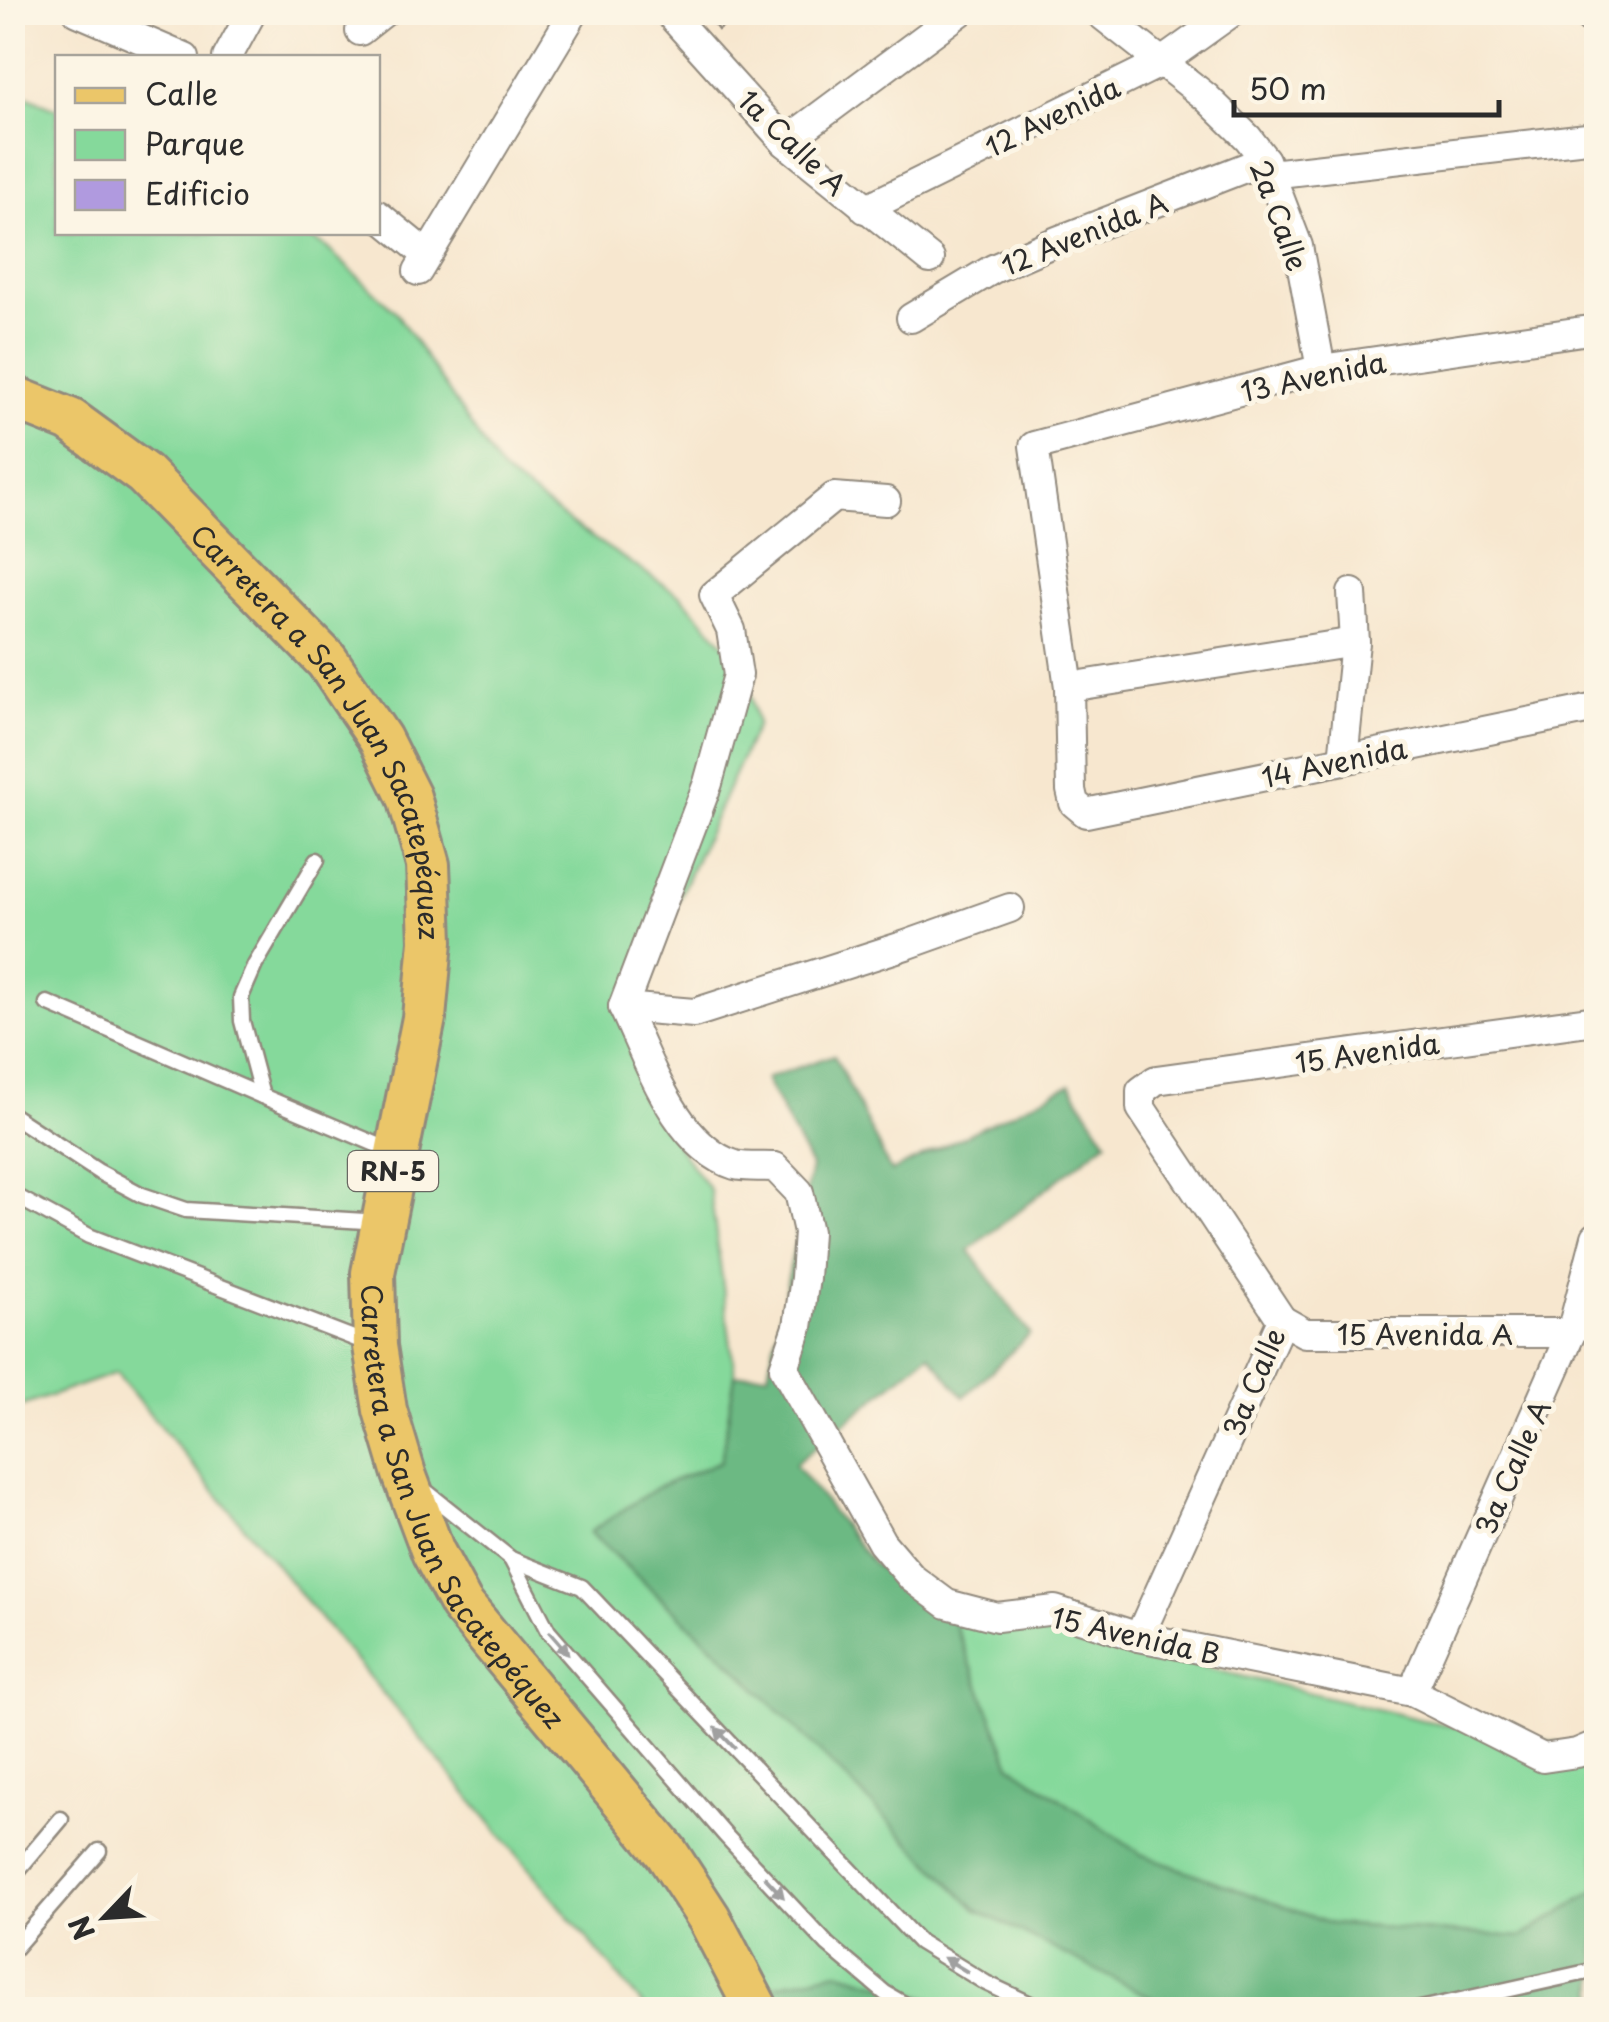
<svg xmlns="http://www.w3.org/2000/svg" width="1609" height="2022" font-family="'Playpen Sans',sans-serif">
  <rect width="100%" height="100%" fill="#fcf5e5"/>
  <filter id="ink" filterUnits="userSpaceOnUse"><feTurbulence type="fractalNoise" baseFrequency=".01" numOctaves="2"/><feDisplacementMap in="SourceGraphic" scale="20" xChannelSelector="R" yChannelSelector="G"/><feConvolveMatrix kernelMatrix="1 2 1 2 8 2 1 2 1" color-interpolation-filters="sRGB"/></filter>
  <filter id="wash" filterUnits="userSpaceOnUse"><feTurbulence type="fractalNoise" baseFrequency=".0048" numOctaves="4" result="noise"/><feDisplacementMap in="SourceGraphic" scale="40" xChannelSelector="R" yChannelSelector="G"/><feGaussianBlur stdDeviation="2.25" result="paint"/><feColorMatrix in="noise" values="0 0 0 0 0 0 0 0 0 0 0 0 0 0 0 0 0 1.4 0 .05"/><feComposite in="paint" operator="in"/></filter>
  <g filter="url(#wash)">
    <rect width="100%" height="100%" fill="#f7e7cf"/>
    <g fill="#85d99b" stroke="#588263" stroke-width="2.5">
      <path d="M12,90l45,19 1,123 244,1 25,15 68,63 106,160 75,56 105,69 62,68 14,60 -123,273 15,79 27,68 34,46 25,185 -14,86 -65,27 -66,45 141,130 437,346h-201l-129,-38 -61,38h-131l-530,-636 -103,36z"/>
      <path d="M951,1616l96,13 375,91 174,30v140l-75,47 -190,-13 -191,-70 -129,-89z"/>
    </g>
    <g fill="#6cb983" stroke="#4c7257" stroke-width="2.5">
      <path d="M834,1055l57,117 179,-88 37,57 -138,109 61,84 -66,63 -35,-43 -134,110 78,100 78,52 60,149 129,89 191,70 190,13 75,-47v119h-428l-10,-8 -181,-91 -246,-247 -141,-131 66,-44 65,-27 14,-86 33,-2 43,-206 -46,-88z"/>
      <path d="M838,1971l129,38h-190l-9,-22z"/>
    </g>
    <g id="blocks">
      <path fill="#b09adf" d="M705,12h31l2,3 -20,15z"/>
    </g>
  </g>
  <g filter="url(#ink)">
    <use href="#blocks" fill-opacity="0" stroke="#91897d" stroke-width="2.5"/>
    <g fill="none" stroke-linecap="round" stroke-linejoin="round">
      <g stroke="#91897d" stroke-width="19">
        <g id="lane">
          <path d="M317,860l-62,105 -14,32 1,24 20,75 130,55"/>
          <path d="M47,1003l215,93"/>
          <path d="M12,1115l87,57 43,23 44,15 195,12"/>
          <path d="M12,1194l77,42 280,108"/>
          <path d="M423,1489l88,70 71,28 337,355 67,41 57,27"/>
          <path d="M511,1559l37,72 177,204 103,110 57,48 29,17"/>
          <path d="M12,1877l49,-58"/>
          <path d="M12,1951l87,-100"/>
          <path d="M1416,2010l180,-40"/>
        </g>
      </g>
      <g stroke="#91897d" stroke-width="32">
        <g id="street">
          <path d="M78,12l107,46"/>
          <path d="M668,12l117,130 145,117"/>
          <path d="M1098,12l108,85 42,41 17,22 33,86 23,123"/>
          <path d="M1588,17l8,-1"/>
          <path d="M360,31l24,-19"/>
          <path d="M227,58l25,-46"/>
          <path d="M785,142l175,-130"/>
          <path d="M1270,174l317,-36"/>
          <path d="M865,209l297,-147 70,-50"/>
          <path d="M378,215l49,40"/>
          <path d="M418,271l156,-259"/>
          <path d="M911,318l82,-49 64,-28 208,-81"/>
          <path d="M1596,329l-275,40 -287,77 35,241 2,103 3,13 12,10 510,-105"/>
          <path d="M886,501l-52,-4 -120,98 17,35 7,45 -30,108 -85,224c25,52 53,140 112,158 12,3 28,1 40,2l24,25 9,40 -3,46 -7,49 -14,41 98,175 30,35 35,26 50,13 58,-7 84,27 273,55 131,66 34,-5 19,-8"/>
          <path d="M1069,687l286,-45"/>
          <path d="M1343,760l12,-118 -3,-49"/>
          <path d="M623,1007l71,6 212,-68 104,-37"/>
          <path d="M1282,1320l23,13h266"/>
          <path d="M1139,1637l143,-317 -141,-212v-17l15,-11 440,-60"/>
          <path d="M1412,1692l159,-359 25,-96"/>
        </g>
      </g>
      <g stroke="#91897d" stroke-width="48">
        <g id="primary">
          <path id="s1" d="M12,397l58,23 74,54 183,187 53,78 29,58 19,68 3,76 -7,77 -51,255 2,73 10,64 19,64 29,78 28,52 205,248 43,66 48,92"/>
        </g>
      </g>
      <use href="#lane" stroke="#fff" stroke-width="14"/>
      <use href="#street" stroke="#fff" stroke-width="28"/>
      <use href="#primary" stroke="#ebc669" stroke-width="42"/>
    </g>
    <defs><path id="oneway-solid" d="M-6-.8H1V-3.2L6.5 0L1 3.2V.8H-6Z" transform="scale(2.5)"/></defs>
    <g fill="#a0a0a0">
      <use href="#oneway-solid" transform="translate(559 1643) rotate(49)"/>
      <use href="#oneway-solid" transform="translate(725 1738) rotate(-134)"/>
      <use href="#oneway-solid" transform="translate(774 1887) rotate(47)"/>
      <use href="#oneway-solid" transform="translate(956 1965) rotate(-149)"/>
    </g>
  </g>
  <g text-anchor="middle" dominant-baseline="central" stroke-width="10" stroke-linejoin="round" paint-order="stroke">
    <rect fill="#fcf5e5" stroke="#6a6863" stroke-width="2.5" x="348" y="1151" width="90" height="40" rx="8"/>
    <g font-size="25" font-weight="bold" fill="#2b2b2b">
      <text x="393" y="1171">RN-5</text>
    </g>
    <g font-size="28" fill="#2b2b2b" stroke="#fcf5e5">
      <text transform="translate(1052 116) rotate(-26)">12 Avenida</text>
      <text transform="translate(793 142) rotate(44)">1a Calle A</text>
      <text transform="translate(1280 215) rotate(70)">2a Calle</text>
      <text transform="translate(1084 233) rotate(-22)">12 Avenida A</text>
      <text transform="translate(1313 376) rotate(-12)">13 Avenida</text>
      <text stroke="none"><textPath href="#s1" startOffset="475">Carretera a San Juan Sacatepéquez</textPath></text>
      <text transform="translate(1334 762) rotate(-12)">14 Avenida</text>
      <text transform="translate(1367 1052) rotate(-8)">15 Avenida</text>
      <text x="1425" y="1333">15 Avenida A</text>
      <text transform="translate(1253 1382) rotate(-67)">3a Calle</text>
      <text transform="translate(1512 1467) rotate(-66)">3a Calle A</text>
      <text stroke="none"><textPath href="#s1" startOffset="1315">Carretera a San Juan Sacatepéquez</textPath></text>
      <text transform="translate(1136 1635) rotate(13)">15 Avenida B</text>
    </g>
  </g>
  <rect width="1609" height="2022" fill="none" stroke="#fcf5e5" stroke-width="50"/>
  <rect x="55" y="55" width="325" height="180" fill="#fcf5e5" stroke="#a8a49b" stroke-width="2.5"/>
  <rect x="75" y="88" width="50" height="15" fill="#ebc669" stroke="#a8a49b" stroke-width="2.5"/>
  <text x="145" y="105" font-size="30" fill="#2b2b2b">Calle</text>
  <rect x="75" y="130" width="50" height="30" fill="#85d99b" stroke="#a8a49b" stroke-width="2.5"/>
  <text x="145" y="155" font-size="30" fill="#2b2b2b">Parque</text>
  <rect x="75" y="180" width="50" height="30" fill="#b09adf" stroke="#a8a49b" stroke-width="2.5"/>
  <text x="145" y="205" font-size="30" fill="#2b2b2b">Edificio</text>
  <g transform="translate(105 1917) rotate(245)" stroke="#fcf5e5" stroke-width="8" paint-order="stroke">
  <path d="M0-8L18 38L0 25L-18 38Z" fill="#2b2b2b"/>
  <text y="-15" font-size="28" font-weight="bold" text-anchor="middle" fill="#2b2b2b">N</text>
  </g>
  <path d="M1234 100v15h265v-15" fill="none" stroke="#2b2b2b" stroke-width="5"/>
  <text x="1249" y="100" font-size="30" fill="#2b2b2b" stroke="#fcf5e5" stroke-width="8" paint-order="stroke">50 m</text>
</svg>
